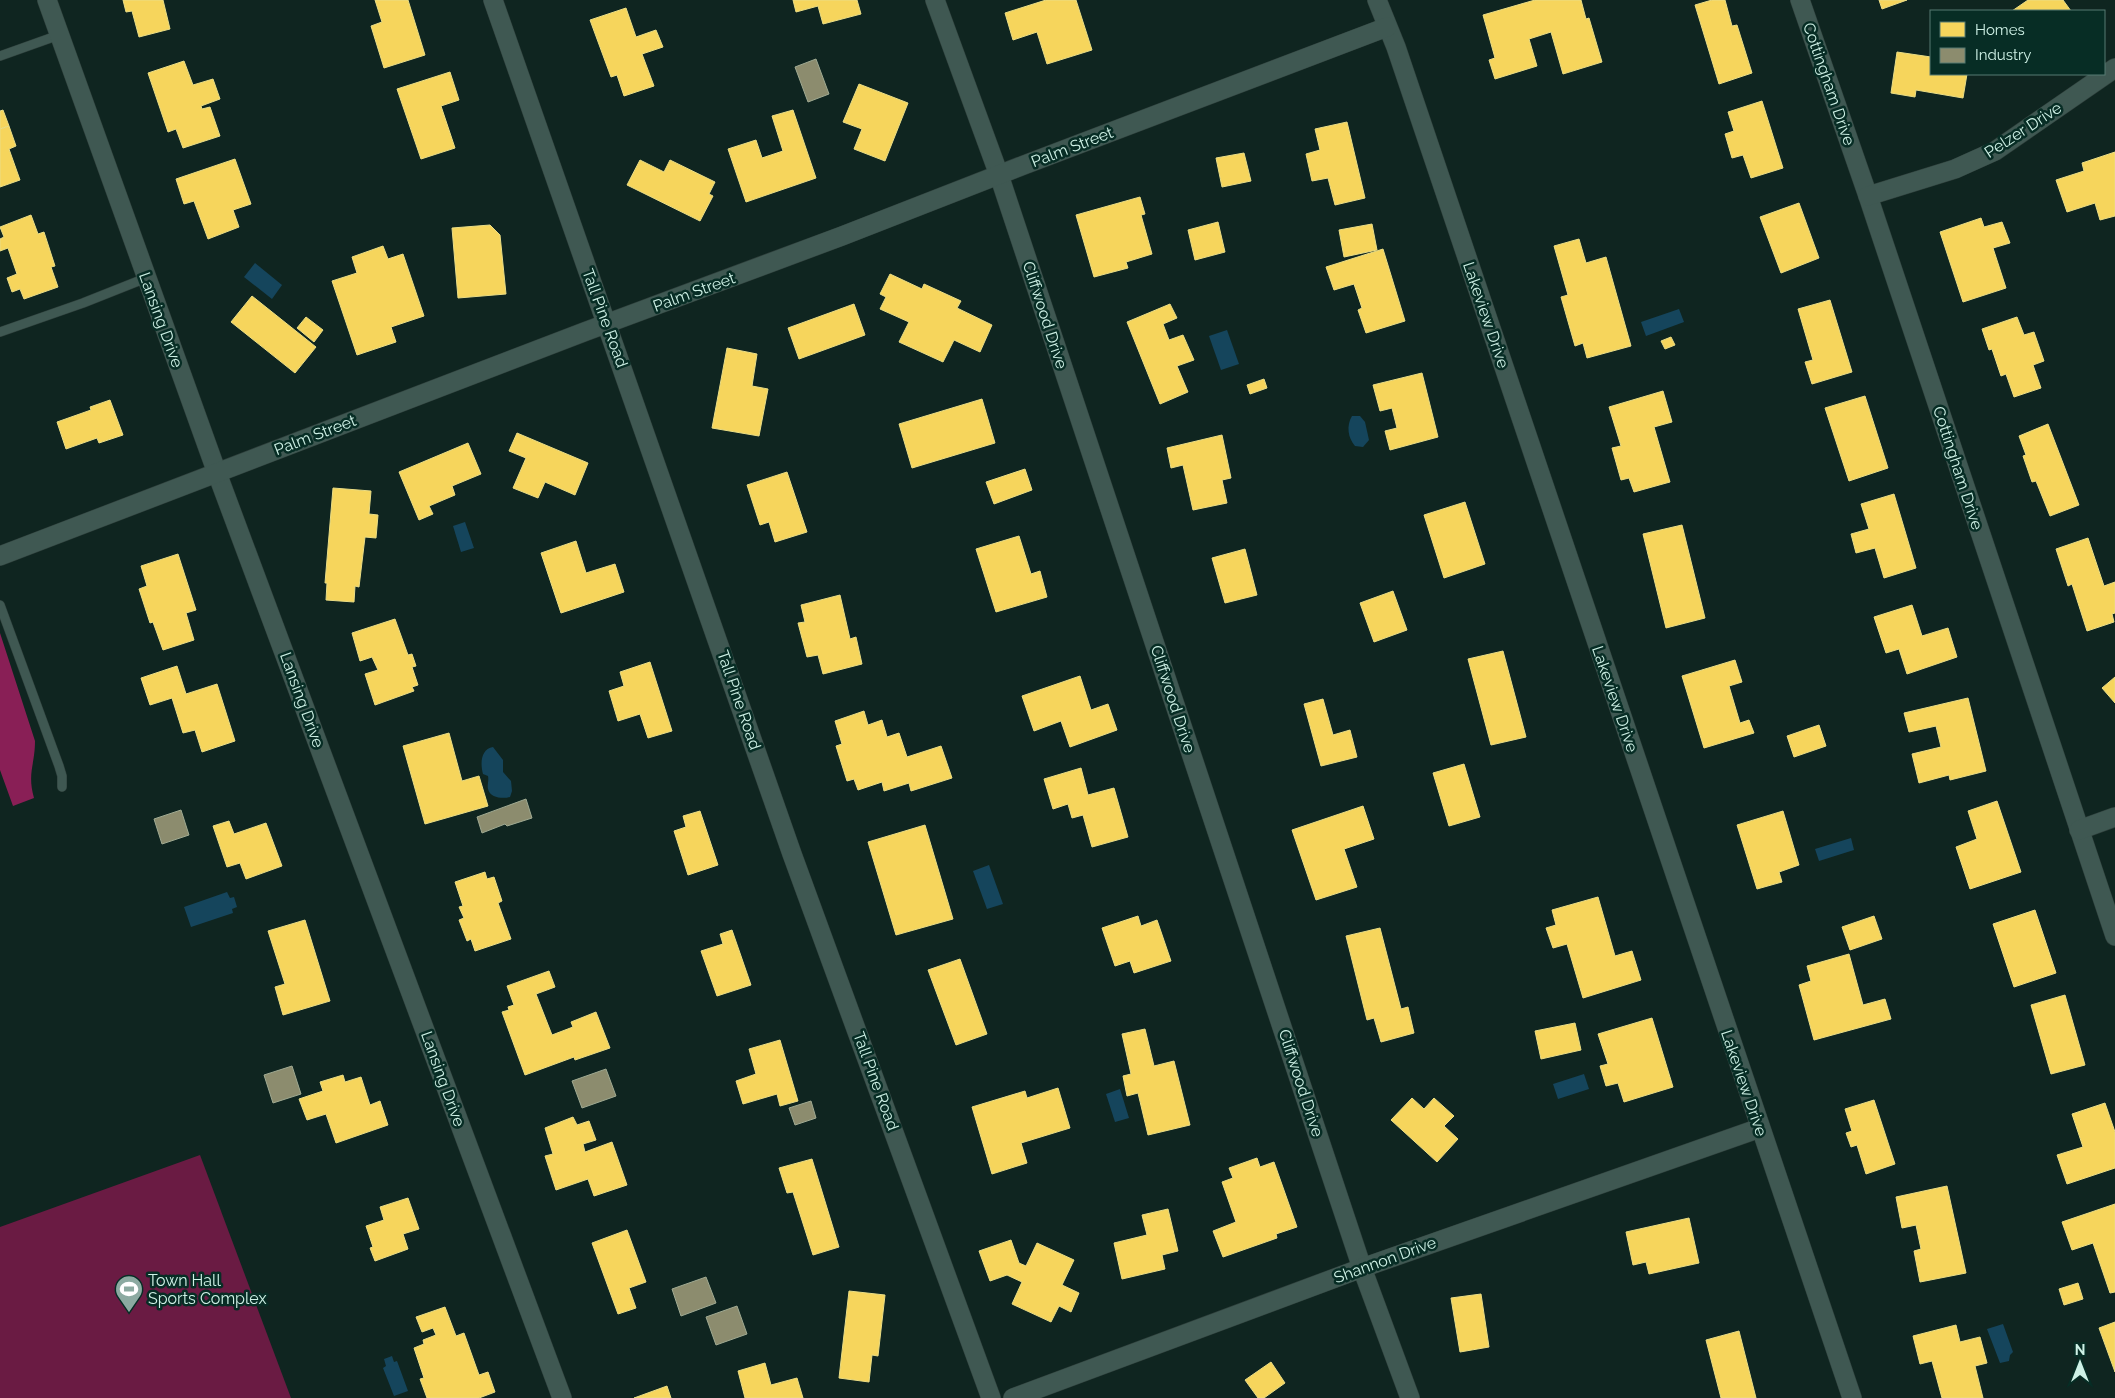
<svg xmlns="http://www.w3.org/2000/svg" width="2115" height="1398" font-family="Raleway,sans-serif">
  <rect width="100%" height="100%" fill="#0f2520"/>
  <path fill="#6a1b43" d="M200,1155l91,243h-291v-171z"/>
  <path fill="#891f56" d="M0,633l35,108c0,24 -8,32 -1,57l-21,8 -13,-36z"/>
  <g fill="#15455c">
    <path d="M255,263l27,22 -10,14 -28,-22z"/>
    <path d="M1679,309l5,13 -38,14 -5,-14z"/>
    <path d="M1227,330l12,34 -18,6 -12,-34z"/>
    <path d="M1352,416h8l5,6 4,18 -6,7 -8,-1c-7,-8 -9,-20 -3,-30z"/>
    <path d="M465,522l9,26 -13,4 -8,-26z"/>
    <path d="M493,747l10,13v12l8,9 1,10 -2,6c-7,2 -20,1 -22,-8 -1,-4 1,-8 0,-13l-5,-2c-3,-11 -2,-25 10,-27z"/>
    <path d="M1851,838l3,12 -35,11 -4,-12z"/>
    <path d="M989,865l14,39 -16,5 -14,-38z"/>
    <path d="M227,892l3,6 4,-1 3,10 -5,2 1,4 -42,14 -7,-20z"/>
    <path d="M1584,1074l5,15 -31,10 -5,-15z"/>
    <path d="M1120,1089l9,29 -14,4 -9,-28z"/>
    <path d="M2003,1324l10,28 -3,3 -1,6 -9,2 -13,-34z"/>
    <path d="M392,1356l2,6 3,-1 11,30 -14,5 -11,-28 3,-2 -2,-7z"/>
  </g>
  <g fill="#f6d55c" stroke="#eadd85">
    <path d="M123,0h40l7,29 -31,8 -7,-26 -6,1z"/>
    <path d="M375,0h33l17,55 -41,13 -13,-42 11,-4z"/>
    <path d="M793,0h64l4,14 -38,10 -5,-18 -22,6z"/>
    <path d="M1046,0h30l16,50 -45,14 -10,-32 -24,8 -8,-27z"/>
    <path d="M1535,0h46l5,19 3,-1 13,44 -39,12 -12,-42 -22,7 8,27 -42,13 -6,-19 6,-2 -12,-43z"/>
    <path d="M1712,0h13l7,26 5,-1 15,48 -33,11 -24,-79z"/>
    <path d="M1879,0h28l-25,9z"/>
    <path d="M2028,0h35l8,11h-59z"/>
    <path d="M626,8l10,29 20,-7 7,17 -21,7 12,32 -30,10 -7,-21 -6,2 -21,-57z"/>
    <path d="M1897,52l34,5v17h36l-4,24 -47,-8 -1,7 -24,-4z"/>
    <path d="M184,61l9,24 20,-6 7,20 -19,7 1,3 8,-2 10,29 -37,12 -7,-19 -8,3 -20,-59z"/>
    <path d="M450,72l9,28 -18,6 14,42 -34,11 -24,-70z"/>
    <path d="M859,84l49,19 -23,58 -31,-12 8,-20 -19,-7z"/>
    <path d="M1762,101l21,67 -32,10 -8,-23 -11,3 -7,-24 9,-3 -6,-19z"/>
    <path d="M3,110l6,16 -9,3v-18z"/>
    <path d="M793,110l23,68 -70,24 -18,-53 28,-9 6,18 21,-7 -11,-35z"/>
    <path d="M1347,122l18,76 -30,7 -7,-27 -16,3 -6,-27 14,-4 -5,-21z"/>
    <path d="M9,126l7,20 -7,3 11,31 -20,7v-58z"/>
    <path d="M2115,152v64l-15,4 -5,-17 -28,9 -11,-32 28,-9 -2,-8z"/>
    <path d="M1244,153l7,28 -29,6 -6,-29z"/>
    <path d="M235,159l16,45 -18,6 6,17 -31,12 -14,-38 -10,3 -8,-25z"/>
    <path d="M640,160l24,12 6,-12 45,22 -6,12 4,2 -13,25 -73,-36z"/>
    <path d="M1140,197l5,17 -4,1 11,39 -26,8 2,6 -34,9 -18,-62z"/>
    <path d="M1799,203l20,55 -38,15 -21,-56z"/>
    <path d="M31,215l7,19 6,-2 11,34 -4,1 7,20 -34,12 -4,-10 -8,3 -5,-14 10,-4 -9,-26 -8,3v-12l4,-2 -4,-10z"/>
    <path d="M1981,218l3,9 18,-5 8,21 -17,5 13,40 -43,14 -23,-70z"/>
    <path d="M1218,222l7,30 -30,8 -7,-30z"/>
    <path d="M1372,224l5,26 -33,7 -5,-27z"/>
    <path d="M490,225l10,10 6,59 -48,4 -6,-70z"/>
    <path d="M1579,239l7,24 20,-6 25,89 -44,12 -4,-15 -8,3 -14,-49 7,-2 -14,-49z"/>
    <path d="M383,246l5,13 15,-5 21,62 -33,11 5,15 -39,13 -25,-74 25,-8 -5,-16z"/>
    <path d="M1383,249l22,72 -39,12 -8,-23 4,-2 -8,-24 -20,6 -8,-23z"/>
    <path d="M890,274l32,15 2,-5 37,17 -4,7 35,17 -12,27 -26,-12 -11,22 -44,-20 10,-20 -29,-13 6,-12 -6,-3z"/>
    <path d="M252,296l64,51 -21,26 -64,-51z"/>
    <path d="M1830,300l22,72 -40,12 -7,-22 8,-2 -15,-51z"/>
    <path d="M854,304l11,31 -66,24 -11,-31z"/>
    <path d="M1170,304l7,14 -14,6 6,16 14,-5 11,25 -17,6 11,26 -28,12 -33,-82z"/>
    <path d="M306,317l17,13 -9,12 -17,-14z"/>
    <path d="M2017,317l7,18 10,-3 10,29 -11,4 8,23 -27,9 -8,-23 -5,2 -9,-27 -3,1 -7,-21z"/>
    <path d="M1671,337l4,8 -10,4 -4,-8z"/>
    <path d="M727,348l30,6 -5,32 16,3 -9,47 -47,-8z"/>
    <path d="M1422,373l16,64 -48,13 -5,-19 12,-3 -5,-20 -12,3 -7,-26z"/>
    <path d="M1264,379l3,9 -17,6 -3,-9z"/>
    <path d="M1663,391l9,31 -18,5 16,55 -36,10 -5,-14 -8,2 -9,-32 9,-2 -12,-39z"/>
    <path d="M1865,396l23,72 -39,13 -24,-73z"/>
    <path d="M982,399l13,44 -83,25 -13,-44z"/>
    <path d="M110,400l13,35 -24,8 -2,-5 -31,11 -9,-27 34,-12 -1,-3z"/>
    <path d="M2048,424l31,81 -29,11 -14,-35 -4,1 -9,-26 3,-1 -7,-19z"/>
    <path d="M517,433l71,30 -13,32 -30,-13 -7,16 -25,-10 13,-30 -17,-7z"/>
    <path d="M1222,435l9,43 -9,2 5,23 -34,7 -10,-45 -12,3 -4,-20z"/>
    <path d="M468,443l13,31 -29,12 3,9 -26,11 4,8 -14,6 -20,-48z"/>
    <path d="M1025,469l7,21 -38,14 -8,-22z"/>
    <path d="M787,472l20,60 -32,10 -6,-20 -9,3 -13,-40z"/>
    <path d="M333,488l38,3 -2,23 9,1 -2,23 -11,-1 -6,50 -4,-1 -1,16 -28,-2 1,-17h-2z"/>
    <path d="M1894,494l22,74 -32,10 -9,-30 -19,5 -5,-19 18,-5 -8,-25z"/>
    <path d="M1465,502l20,62 -41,14 -20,-63z"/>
    <path d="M1682,525l23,93 -39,10 -23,-94z"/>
    <path d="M1019,536l12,38 9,-3 7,26 -51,15 -20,-63z"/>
    <path d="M2088,538l16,48 11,-4v31l-3,1 2,8 -27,9 -15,-47 -4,2 -12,-37z"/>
    <path d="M576,541l10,32 29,-9 9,28 -63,21 -20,-60z"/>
    <path d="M1245,549l12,46 -32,8 -13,-45z"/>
    <path d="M178,554l18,56 -10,3 8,27 -31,10 -10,-28 -3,1 -11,-34 8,-3 -6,-20z"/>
    <path d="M1393,591l14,39 -33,12 -14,-39z"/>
    <path d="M840,595l10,44 6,-2 6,27 -39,10 -5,-19 -11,2 -9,-34 7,-1 -4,-17z"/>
    <path d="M1912,605l10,31 26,-8 9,29 -50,17 -8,-25 -13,4 -12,-36z"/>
    <path d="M395,619l13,36 4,-1 4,12 -4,1 6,18 -6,2 2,4 -39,14 -10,-31 13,-4 -6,-13 -12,4 -8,-28z"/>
    <path d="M1503,651l23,86 -35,8 -23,-86z"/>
    <path d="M1735,660l7,22 -13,4 11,37 9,-3 5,13 -50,15 -22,-72z"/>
    <path d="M650,662l22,69 -24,7 -8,-24 -22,7 -9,-30 15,-5 -4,-14z"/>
    <path d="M177,666l9,28 31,-10 18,57 -33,11 -7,-22 -12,3 -11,-35 -22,7 -9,-27z"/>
    <path d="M1080,676l11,34 17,-6 9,26 -47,17 -9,-26 -27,10 -12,-35z"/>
    <path d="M2115,677v26l-13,-15z"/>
    <path d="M1968,698l18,73 -36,9 -1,-5 -30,8 -7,-29 29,-7 -5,-21 -27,6 -5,-19z"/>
    <path d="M1323,699l10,36 17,-5 7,27 -36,9 -17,-62z"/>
    <path d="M864,711l4,14 14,-5 5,17 12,-4 8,24 34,-11 11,32 -41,13 -2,-8 -25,8 -2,-9 -24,8 -4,-11 -7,2 -11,-35 6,-2 -7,-23z"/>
    <path d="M1819,725l7,21 -32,11 -7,-21z"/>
    <path d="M449,733l13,48 17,-5 9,30 -63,18 -22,-78z"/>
    <path d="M1464,764l16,53 -31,9 -16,-53z"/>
    <path d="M1081,768l7,27 26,-7 14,49 -36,10 -9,-32 -11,3 -4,-14 -15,5 -9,-30z"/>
    <path d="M1997,801l24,71 -51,17 -14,-42 21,-8 -9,-28z"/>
    <path d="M1363,806l11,33 -30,10 13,38 -41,13 -24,-70z"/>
    <path d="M700,811l18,54 -30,10 -14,-44 12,-4 -3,-11z"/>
    <path d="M1783,811l16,54 -20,7 3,10 -25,7 -20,-64z"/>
    <path d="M229,821l5,13 32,-11 16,43 -36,13 -6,-16 -13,4 -14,-41z"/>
    <path d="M925,825l28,94 -57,16 -28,-93z"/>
    <path d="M485,872l2,7 7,-2 8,24 -4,2 13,36 -36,12 -4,-12 -4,2 -8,-21 5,-2 -5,-11 4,-1 -8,-24z"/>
    <path d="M1598,897l17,59 17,-5 9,29 -58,18 -16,-54 -14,4 -7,-20 10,-3 -4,-15z"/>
    <path d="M2035,910l21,63 -42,14 -21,-63z"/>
    <path d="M1138,916l3,10 16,-6 14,41 -37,12 -4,-12 -15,5 -13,-38z"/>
    <path d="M1874,916l8,23 -32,11 -8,-23z"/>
    <path d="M305,920l25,81 -47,14 -8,-28 10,-3 -17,-53z"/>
    <path d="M1380,928l21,81 7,-2 6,26 -33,9 -7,-24 -7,2 -21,-84z"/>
    <path d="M732,930l19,55 -34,11 -16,-45 22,-7 -3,-10z"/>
    <path d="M1849,954l14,51 22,-6 6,20 -77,21 -15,-55 12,-4 -4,-15z"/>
    <path d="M960,959l27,75 -31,11 -28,-75z"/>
    <path d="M549,971l6,16 -19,7 16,41 21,-8 -2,-5 25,-10 14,36 -35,12 -1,-3 -49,18 -23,-63 7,-2 -1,-3 6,-2 -7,-19z"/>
    <path d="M2065,995l20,70 -34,9 -20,-69z"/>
    <path d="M1652,1018l21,69 -49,15 -6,-19 -12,3 -6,-20 8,-2 -10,-30z"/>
    <path d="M1575,1023l6,27 -40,9 -6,-28z"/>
    <path d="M1145,1029l9,37 20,-5 16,64 -42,10 -10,-42 -11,3 -4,-20 8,-2 -9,-40z"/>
    <path d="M780,1040l18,61 -18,5 -3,-12 -34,10 -7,-23 20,-7 -7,-25z"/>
    <path d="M343,1075l2,7 16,-5 9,28 10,-4 8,24 -52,18 -10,-29 -19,6 -8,-21 24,-8 -3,-9z"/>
    <path d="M1058,1088l12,40 -49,15 6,20 -35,11 -20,-67 53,-16 2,7z"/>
    <path d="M1412,1098l12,11 10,-11 20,18 -10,10 14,13 -21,23 -46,-42z"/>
    <path d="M1874,1100l21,64 -29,10 -9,-29 -6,2 -5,-14 6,-2 -7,-22z"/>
    <path d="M2105,1103l10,29v36l-48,16 -10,-29 26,-8 -11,-33z"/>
    <path d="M573,1117l4,8 12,-4 7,19 -13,4 2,8 27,-10 15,43 -33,11 -6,-17 -32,11 -11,-34 8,-2 -8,-26z"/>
    <path d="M1257,1158l3,9 14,-5 23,65 -21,7 1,4 -54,19 -10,-26 23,-9 -14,-40 11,-4 -4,-10z"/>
    <path d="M812,1159l27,88 -26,8 -20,-63 -6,1 -8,-25z"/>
    <path d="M1947,1186l19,87 -46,9 -6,-31 7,-2 -5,-24 -14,3 -6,-31z"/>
    <path d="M408,1198l11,31 -16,5 5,15 -33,12 -5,-13 3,-1 -7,-21 18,-6 -4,-13z"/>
    <path d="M2115,1204v88l-5,1 -17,-50 -21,7 -10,-28z"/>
    <path d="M1168,1209l10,42 -16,4 3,14 -43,10 -8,-36 33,-8 -5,-20z"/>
    <path d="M1689,1218l10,45 -50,11 -3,-12 -13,3 -7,-33z"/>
    <path d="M627,1230l19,52 -17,6 7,20 -18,6 -26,-71z"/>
    <path d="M1011,1240l8,23 7,3 11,-23 37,17 -12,25 17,8 -8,19 -12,-6 -8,16 -39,-18 10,-22 -15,-7 -17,6 -11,-30z"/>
    <path d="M2078,1283l5,16 -19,6 -5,-16z"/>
    <path d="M849,1291l36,4 -7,61 -6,-1 -3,27 -30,-4z"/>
    <path d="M1481,1294l8,53 -29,5 -9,-54z"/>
    <path d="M445,1307l11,29 8,-3 15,42 9,-3 7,20 -16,6h-52l-7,-19 4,-1 -10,-30 10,-4 -1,-4 13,-5 -3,-7 -11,4 -6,-15z"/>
    <path d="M2115,1322v50l-16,-44z"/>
    <path d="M1956,1325l4,17 20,-5 7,26 -12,3 8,32h-41l-10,-37 -12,3 -7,-28z"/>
    <path d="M1739,1331l17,67h-35l-15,-58z"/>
    <path d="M1271,1362l14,21 -21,15h-6l-13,-18z"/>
    <path d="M765,1363l6,22 26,-7 6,20h-58l-7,-27z"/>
    <path d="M667,1386l4,12h-37z"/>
  </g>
  <g fill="#8c8c6e" stroke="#a0aa92">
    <path d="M816,59l13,35 -21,8 -13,-35z"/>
    <path d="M526,799l6,19 -25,8 -2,-2 -23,9 -5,-16z"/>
    <path d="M181,810l8,25 -27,9 -8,-25z"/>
    <path d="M292,1066l9,28 -28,9 -9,-28z"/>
    <path d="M606,1069l10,27 -34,12 -10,-27z"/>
    <path d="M811,1101l5,17 -21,7 -6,-17z"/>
    <path d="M706,1277l10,26 -35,13 -9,-27z"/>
    <path d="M737,1306l10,28 -31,11 -10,-28z"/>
  </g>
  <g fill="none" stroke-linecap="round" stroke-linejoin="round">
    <g stroke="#2e3f3b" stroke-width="10">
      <g id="service">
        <path d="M0,56l59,-21"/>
        <path d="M0,332l83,-29 63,-25"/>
        <path d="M0,605l59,161 3,10v11"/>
      </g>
    </g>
    <g stroke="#2e3f3b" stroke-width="20">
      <g id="minor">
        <path d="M47,0l170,473 345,925"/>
        <path d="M493,0l299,854 199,544"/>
        <path d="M935,0l64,175 363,1093 48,130"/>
        <path d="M1377,0l19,47 456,1351"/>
        <path d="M1800,0l68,196 247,740"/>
        <path d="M1868,196l87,-27 40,-18 120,-83"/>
        <path d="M0,556l584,-224 258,-96 182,-71 363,-138"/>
        <path d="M2079,830l36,-13"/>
        <path d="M1013,1398l349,-130 398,-140"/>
      </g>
    </g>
    <use href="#service" stroke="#3f5852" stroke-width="9"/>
    <use href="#minor" stroke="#3f5852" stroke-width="19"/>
  </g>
  <defs>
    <g id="stadium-pin" transform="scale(1.4375)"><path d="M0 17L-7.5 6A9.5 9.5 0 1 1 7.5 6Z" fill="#8caaa1" stroke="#072d25"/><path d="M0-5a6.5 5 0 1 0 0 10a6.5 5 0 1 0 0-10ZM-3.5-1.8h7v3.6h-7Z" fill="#fff"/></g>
  </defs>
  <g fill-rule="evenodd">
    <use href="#stadium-pin" x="129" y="1289"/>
  </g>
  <g text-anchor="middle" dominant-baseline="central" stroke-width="5" stroke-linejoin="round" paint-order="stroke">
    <g font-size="16" fill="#cff1e6" stroke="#072d25">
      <text transform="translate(1829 84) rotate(71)">Cottingham Drive</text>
      <text transform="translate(2023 130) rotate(-33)">Pelzer Drive</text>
      <text transform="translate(1072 147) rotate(-21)">Palm Street</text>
      <text transform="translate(694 292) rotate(-20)">Palm Street</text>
      <text transform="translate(1045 315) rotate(72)">Cliffwood Drive</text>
      <text transform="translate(1486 315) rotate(71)">Lakeview Drive</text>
      <text transform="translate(605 318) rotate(70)">Tall Pine Road</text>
      <text transform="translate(161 320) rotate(70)">Lansing Drive</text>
      <text transform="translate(315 435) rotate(-21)">Palm Street</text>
      <text transform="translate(1958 468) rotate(72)">Cottingham Drive</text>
      <text transform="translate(1173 699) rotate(72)">Cliffwood Drive</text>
      <text transform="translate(1615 699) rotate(71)">Lakeview Drive</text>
      <text transform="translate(302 700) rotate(70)">Lansing Drive</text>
      <text transform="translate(739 700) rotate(71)">Tall Pine Road</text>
      <text transform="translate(443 1079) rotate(70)">Lansing Drive</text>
      <text transform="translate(876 1081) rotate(70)">Tall Pine Road</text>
      <text transform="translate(1301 1083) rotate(72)">Cliffwood Drive</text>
      <text transform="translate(1744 1083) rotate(71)">Lakeview Drive</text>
      <text transform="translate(1385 1260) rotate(-20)">Shannon Drive</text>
    </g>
    <g font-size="16" fill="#cff1e6" stroke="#072d25" text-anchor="start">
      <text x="148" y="1280">Town Hall<tspan x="148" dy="18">Sports Complex</tspan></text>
    </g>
  </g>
  <rect x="1930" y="10" width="175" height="65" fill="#072d25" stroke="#577b72"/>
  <rect x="1940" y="22" width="25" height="15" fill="#f6d55c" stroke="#577b72"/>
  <text x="1975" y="35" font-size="15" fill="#cff1e6">Homes</text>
  <rect x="1940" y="48" width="25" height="15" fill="#8c8c6e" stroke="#577b72"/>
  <text x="1975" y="60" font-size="15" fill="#cff1e6">Industry</text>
  <g transform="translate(2080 1363)" stroke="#072d25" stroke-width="4" paint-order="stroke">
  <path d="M0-4L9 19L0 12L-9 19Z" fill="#cff1e6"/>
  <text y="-8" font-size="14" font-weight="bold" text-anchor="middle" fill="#cff1e6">N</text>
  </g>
</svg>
